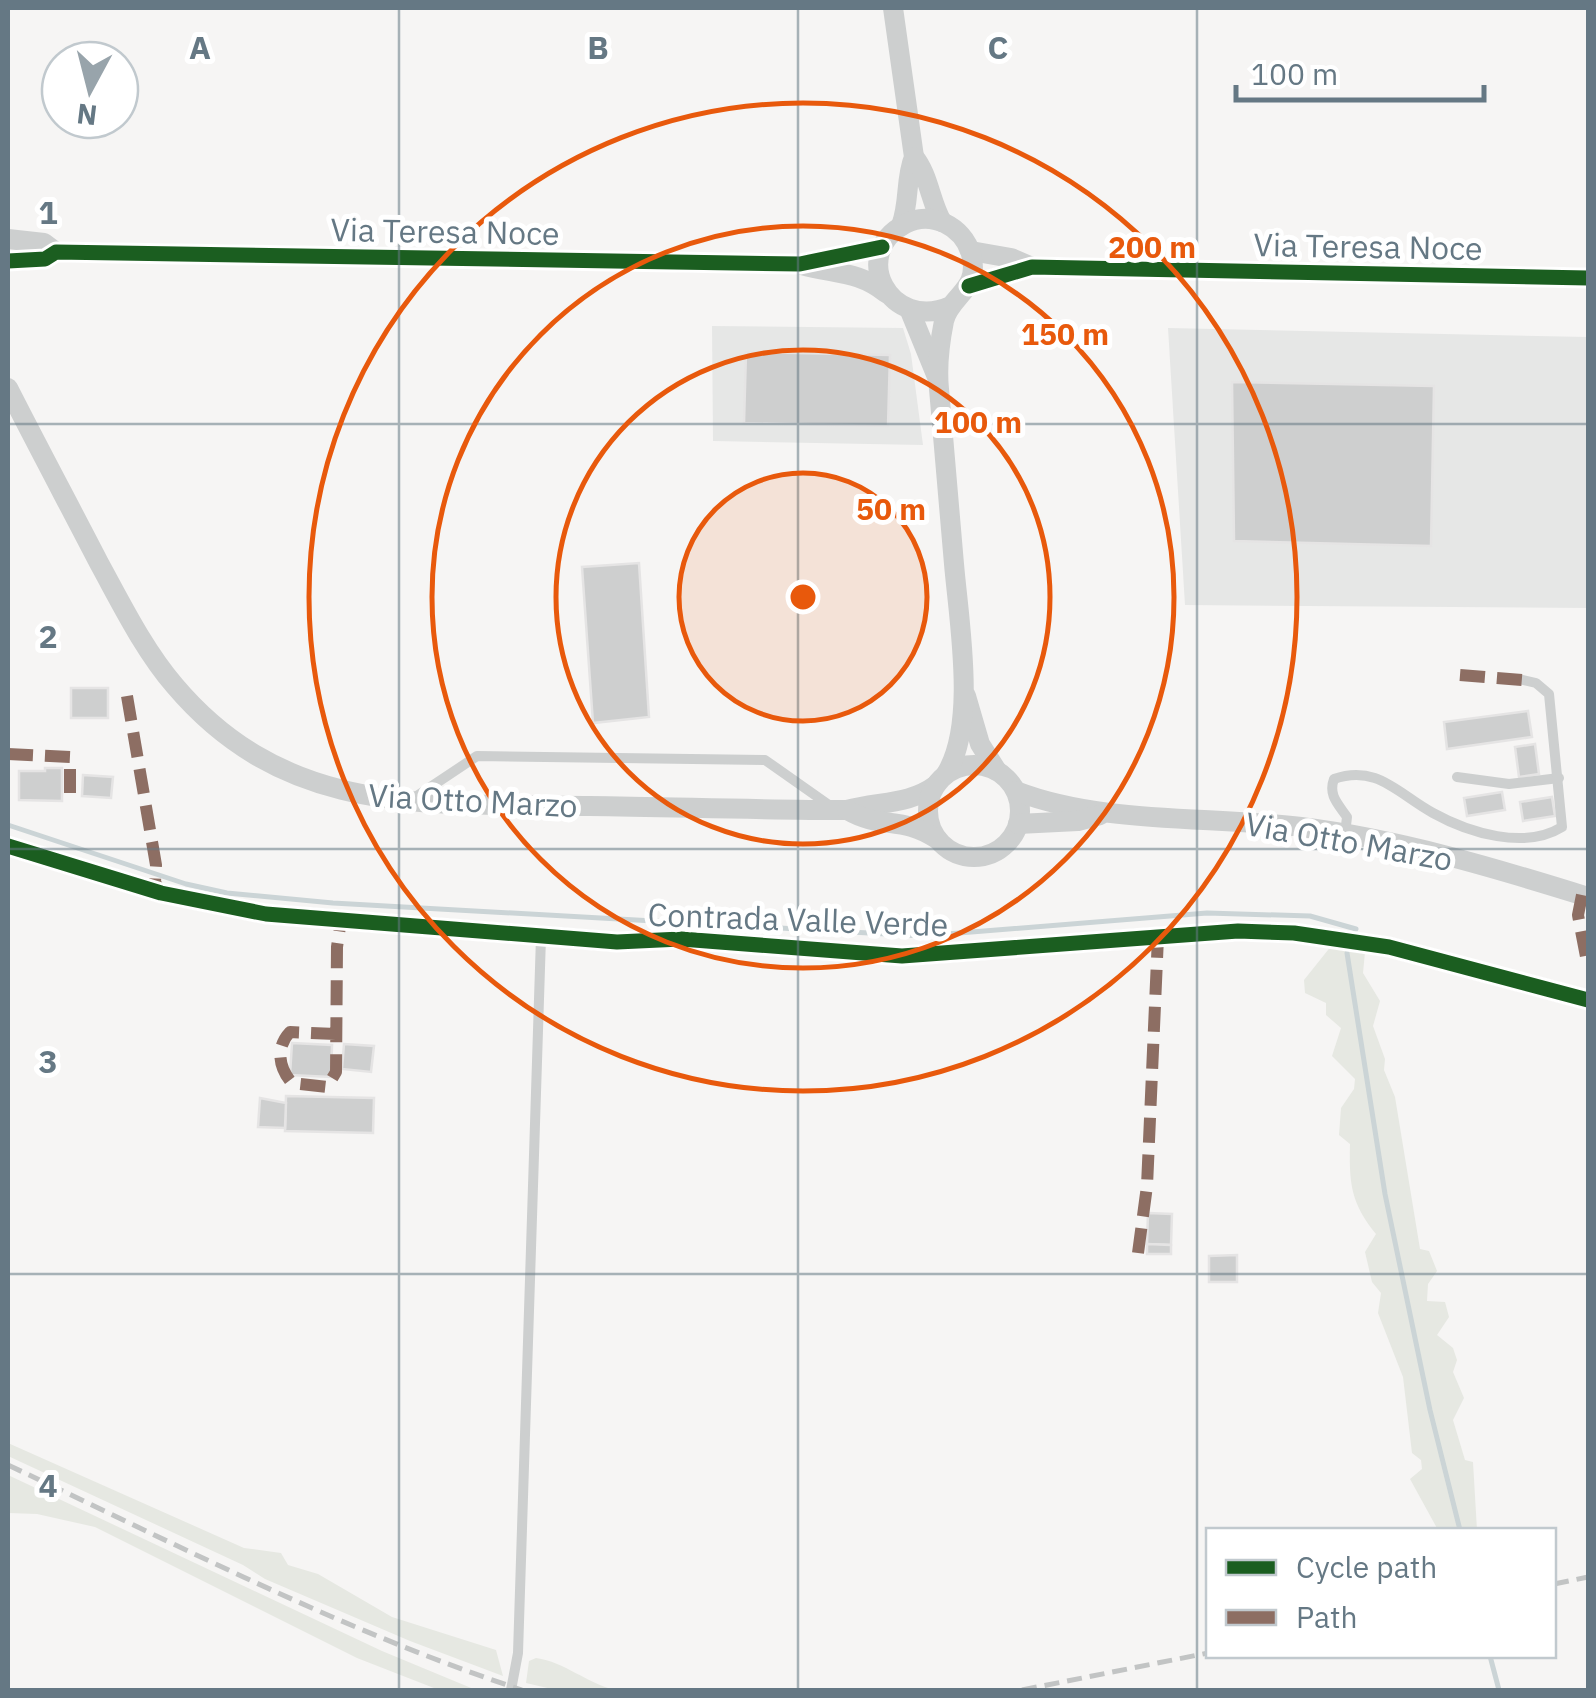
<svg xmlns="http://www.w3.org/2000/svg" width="1596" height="1698" font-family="'IBM Plex Sans',sans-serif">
  <rect width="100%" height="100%" fill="#f6f5f4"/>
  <g fill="#e6e7e6">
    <path d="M712,326l191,2 8,26 12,91 -210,-4z"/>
    <path d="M1168,328l420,9v271l-403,-3z"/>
  </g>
  <g fill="#e6e8e2">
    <path d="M1332,945l33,7 -2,21 17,28 -7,25 12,33 -1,11 11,27 25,152 9,2 8,20 -9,13 -1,17 18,1 4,15 -12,18 16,13 4,12 -4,12 11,26 -11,22 12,40 8,2 4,68h-39l-28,-51 12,-10 -1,-9 -9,-7 -9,-76 -25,-64 3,-20 -9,-11 -7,-30 11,-18c-25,-31 -27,-50 -26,-90l-11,-9 2,-27 13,-19 1,-10 -23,-23 9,-28 -15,-13v-12l-21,-10 -1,-13z"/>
    <path d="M8,1443l236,105 37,5 7,12 30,9 74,43 104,33 7,26 -93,-35 -145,-62 -22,-14 -235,-109z"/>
    <path d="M8,1475l374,176 94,39h-37l-82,-32 -262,-131 -58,-13 -29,-1z"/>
    <path d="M536,1658c29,4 50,25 79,32h-59l-30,-7 3,-22z"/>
  </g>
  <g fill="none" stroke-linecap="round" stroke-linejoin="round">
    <g stroke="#cbd4d6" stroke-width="5">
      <path d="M8,825l178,59 41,9 106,10 589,33 285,-23 103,3 46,13"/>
      <path d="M1347,953l38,241 45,216 30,120"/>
      <path d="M1490,1656l9,34"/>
    </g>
  </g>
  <g fill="#cecfcf" stroke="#e5e4e4" stroke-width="2.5">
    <path d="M746,352l144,3 -2,71 -144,-3z"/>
    <path d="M1232,382l202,4 -3,160 -197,-5z"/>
    <path d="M639,563l10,154 -56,6 -11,-156z"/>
    <rect x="71" y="688" width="37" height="30"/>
    <path d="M1528,711l4,26 -85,12 -3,-27z"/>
    <path d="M1535,744l4,30 -20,3 -4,-30z"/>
    <path d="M45,768h17v33l-43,-1v-29h26z"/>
    <path d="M83,775l30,2 -2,21 -29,-2z"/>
    <path d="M1502,792l3,18 -38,6 -3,-18z"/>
    <path d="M1552,797l3,19 -32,5 -3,-19z"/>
    <path d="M292,1043l40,2 -1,32 -41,-2z"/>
    <path d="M344,1044l30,2 -3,26 -29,-3z"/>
    <path d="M286,1096l88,2 -1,35 -88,-2z"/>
    <path d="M260,1098l26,5 -1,25 -27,-1z"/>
    <path d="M1148,1213l24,1 -1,31 -24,-1z"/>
    <path d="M1147,1244l24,1v9h-24z"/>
    <path d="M1237,1255v27h-28v-26z"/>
  </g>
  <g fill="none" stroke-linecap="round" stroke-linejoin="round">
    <g stroke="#cdcfcf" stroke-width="10">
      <path d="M1457,777l52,7 50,-6"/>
      <path d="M417,796l60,-40 288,4 64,45"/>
      <path d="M1345,834l2,-17c-9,-13 -19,-22 -13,-38 43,-15 64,15 99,34 36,20 92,37 129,14l-13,-133 -13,-11 -13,-3"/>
      <path d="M511,1690l7,-37 23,-716"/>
    </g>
    <g stroke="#cdcfcf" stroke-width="20">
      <path d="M893,8l21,149c-9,22 -4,45 -13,69"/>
      <path d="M914,157c15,18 16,44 28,65"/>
      <path d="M8,239l36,4 12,9"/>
      <path d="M971,251l40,7 21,9"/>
      <path d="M8,261l37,-2 11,-7 744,12 82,-17"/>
      <path d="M802,265c33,9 57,6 84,28"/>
      <path d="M969,286l63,-19 556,11"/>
      <path d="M910,311l27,66"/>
      <path d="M8,388c30,59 61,117 91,175 23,42 45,87 76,123 113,133 256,117 414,120 86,1 172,4 258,4 32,-9 62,-5 89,-25"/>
      <path d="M966,696l14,48 17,27"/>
      <circle cx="974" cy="811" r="46"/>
      <path d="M946,774c31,-50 13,-151 8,-210 -5,-58 -10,-116 -15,-175 -2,-20 1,-48 5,-68 6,-26 37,-31 27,-67 -8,-28 -40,-44 -66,-30 -56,29 -16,109 46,82"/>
      <path d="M1016,791c85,33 193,25 285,36 97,12 194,41 287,70"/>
      <path d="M847,810c34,20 54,5 90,29"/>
      <path d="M1018,824l60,-3 22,-6"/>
      <path d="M8,846l153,47 105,21 351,28 64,-3 221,17 336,-25 56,2 95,14 199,53"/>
    </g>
    <g stroke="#c2c4c4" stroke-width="5" stroke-dasharray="15 8" stroke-linecap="butt">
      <path d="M8,1465c168,79 337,167 514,225"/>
      <path d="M1554,1584l34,-7"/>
      <path d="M1022,1690l186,-37"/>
    </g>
    <g stroke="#8d6e63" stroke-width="12" stroke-dasharray="25 12" stroke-linecap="butt">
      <path d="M1460,675l63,5"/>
      <path d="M127,696l29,169 -1,17 6,11"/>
      <path d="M8,754l62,3v36"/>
      <path d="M1582,895l-4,20 10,52"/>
      <path d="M336,1034l-46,-2c-15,16 -11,36 2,51l35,4 9,-15 1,-125 4,-27"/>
      <path d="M1138,1253l9,-67 11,-249"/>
    </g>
    <g stroke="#fff" stroke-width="21">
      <g id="cycleway">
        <path d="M8,261l37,-2 11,-7 744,12 82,-17"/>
        <path d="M969,286l63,-19 556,11"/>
        <path d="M8,846l153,47 105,21 351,28 64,-3 221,17 336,-25 56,2 95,14 199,53"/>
      </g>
    </g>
    <use href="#cycleway" stroke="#1b5e20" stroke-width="15"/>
  </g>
  <path fill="none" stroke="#657884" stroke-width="2.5" stroke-opacity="0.55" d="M399,8v1682M798,8v1682M1197,8v1682M8,424h1580M8,849h1580M8,1274h1580"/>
  <circle cx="803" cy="597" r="124" fill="#e8590c" fill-opacity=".12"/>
  <g fill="none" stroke="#e8590c" stroke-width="5">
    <circle cx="803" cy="597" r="124"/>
    <circle cx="803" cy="597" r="247"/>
    <circle cx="803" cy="597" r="371"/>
    <circle cx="803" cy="597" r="494"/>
  </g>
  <g text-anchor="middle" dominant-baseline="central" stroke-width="10" stroke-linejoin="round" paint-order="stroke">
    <g font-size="32" fill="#657884" stroke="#fff">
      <text transform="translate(445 231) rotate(1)">Via Teresa Noce</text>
      <text transform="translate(1368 246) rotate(1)">Via Teresa Noce</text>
      <text transform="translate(473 800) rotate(3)">Via Otto Marzo</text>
      <text transform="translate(1349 841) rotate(10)">Via Otto Marzo</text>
      <text transform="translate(798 919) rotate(2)">Contrada Valle Verde</text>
    </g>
  </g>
  <g font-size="32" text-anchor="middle" font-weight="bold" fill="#657884" stroke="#fff" stroke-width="10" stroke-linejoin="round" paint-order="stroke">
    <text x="200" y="59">A</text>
    <text x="598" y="59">B</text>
    <text x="998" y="59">C</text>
    <text x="48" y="224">1</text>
    <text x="48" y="648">2</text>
    <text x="48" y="1073">3</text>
    <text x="48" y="1497">4</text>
  </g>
  <circle cx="803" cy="597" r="15" fill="#e8590c" stroke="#fff" stroke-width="5"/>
  <g font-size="30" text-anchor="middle" font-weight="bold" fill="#e8590c" stroke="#fff" stroke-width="10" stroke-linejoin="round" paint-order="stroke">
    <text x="1152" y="258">200 m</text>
    <text x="1065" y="345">150 m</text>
    <text x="978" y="433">100 m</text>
    <text x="891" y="520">50 m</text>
  </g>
  <rect width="1596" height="1698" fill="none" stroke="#657884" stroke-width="20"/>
  <rect x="1206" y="1528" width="350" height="130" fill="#ffffff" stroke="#c1c9ce" stroke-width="2.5"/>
  <rect x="1226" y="1560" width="50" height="15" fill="#1b5e20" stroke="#c1c9ce" stroke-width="2.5"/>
  <text x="1296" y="1578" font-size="30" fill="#657884">Cycle path</text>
  <rect x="1226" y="1610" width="50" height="15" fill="#8d6e63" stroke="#c1c9ce" stroke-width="2.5"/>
  <text x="1296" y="1628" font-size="30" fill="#657884">Path</text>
  <g transform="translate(90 90) rotate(187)"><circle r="48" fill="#ffffff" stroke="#c1c9ce" stroke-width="2.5"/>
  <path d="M0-8L18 38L0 25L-18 38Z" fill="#98a4ab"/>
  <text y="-15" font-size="28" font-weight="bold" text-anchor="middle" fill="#657884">N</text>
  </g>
  <path d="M1236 85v15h248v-15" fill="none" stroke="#657884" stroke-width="5"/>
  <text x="1251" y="85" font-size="30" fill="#657884" stroke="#ffffff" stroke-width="8" paint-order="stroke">100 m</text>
</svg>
